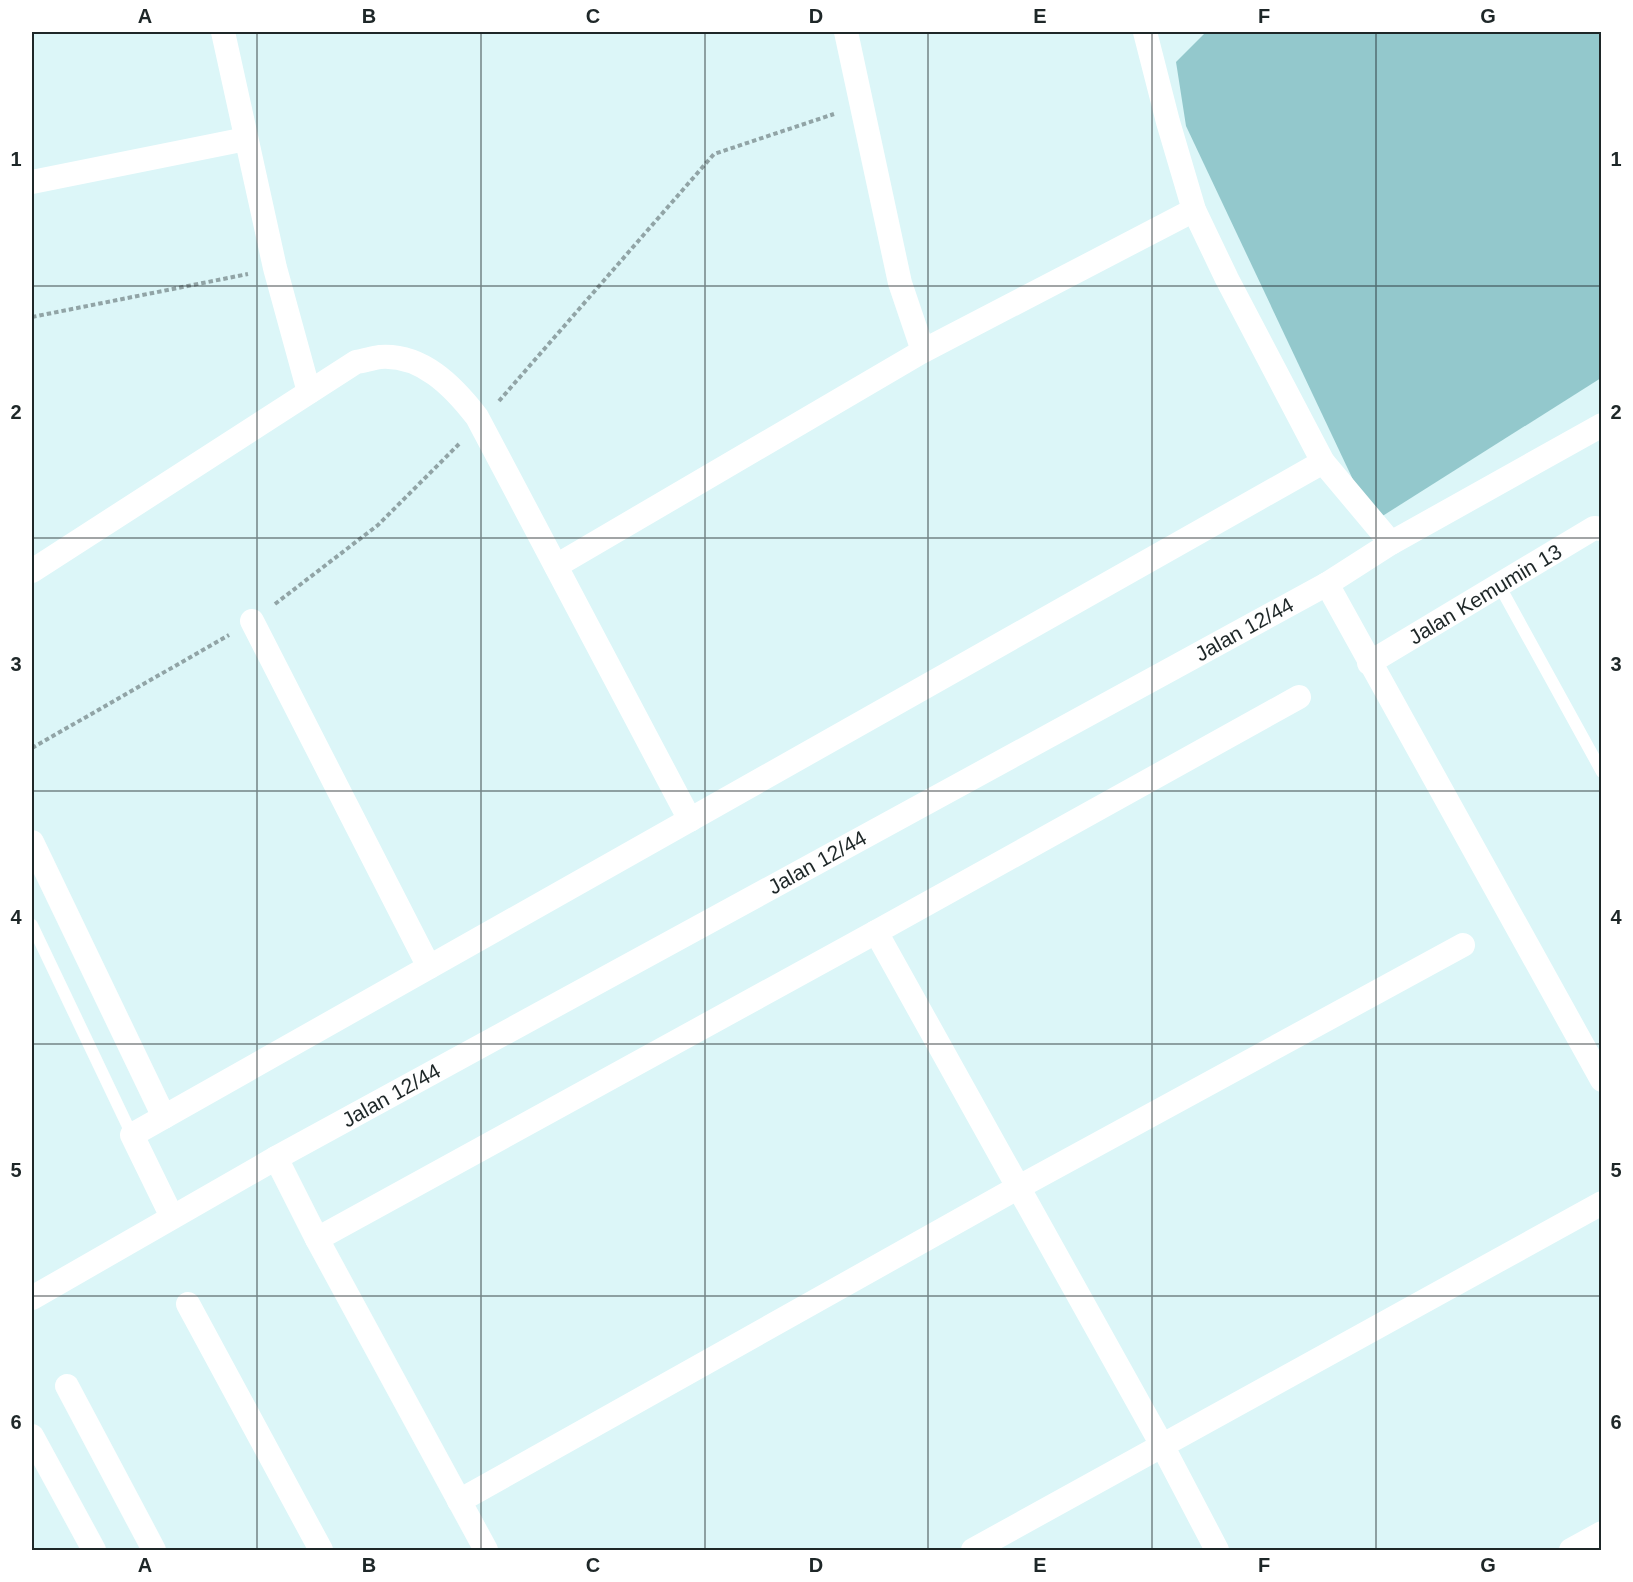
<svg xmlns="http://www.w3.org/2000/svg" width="1633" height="1582" font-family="Helvetica,sans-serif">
  <rect width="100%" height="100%" fill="#dcf6f8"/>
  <path fill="#93c8cc" d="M1206,32h395v346l-228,144 -187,-396 -10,-64z"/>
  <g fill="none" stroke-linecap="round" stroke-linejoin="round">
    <g stroke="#91a4a6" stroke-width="4" stroke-dasharray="4.5 3" stroke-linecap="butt">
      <path d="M32,317l216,-43"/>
      <path d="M499,401l215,-247 120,-40"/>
      <path d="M275,604l103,-79 81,-81"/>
      <path d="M32,748l197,-113"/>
    </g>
    <g stroke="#fff" stroke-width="12">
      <path d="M1499,585l103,187"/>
      <path d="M32,925l100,210"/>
    </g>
    <g stroke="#fff" stroke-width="24">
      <path d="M223,32l52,236 34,124"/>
      <path d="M846,32l54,251 23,68"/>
      <path d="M1145,32l23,90 26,88 33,69 96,183 68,81"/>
      <path d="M32,182l214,-43"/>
      <path d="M556,566l367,-215 271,-141"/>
      <path d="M32,571l324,-209c8,-1 16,-4 24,-5 42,-3 73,29 97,60l213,403"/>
      <path d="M1327,584l275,496"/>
      <path d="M252,621l177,346"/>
      <path d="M1369,663l225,-135 8,1"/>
      <path d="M32,842l132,275"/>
      <path d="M876,932l287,515 54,103"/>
      <path d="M276,1158l41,81 169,311"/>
      <path d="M172,1217l-40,-82 1191,-673"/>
      <path d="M317,1239l559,-307 423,-235"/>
      <path d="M32,1298l244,-140 1051,-574 64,-41 211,-118"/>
      <path d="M188,1304l133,246"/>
      <path d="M67,1386l87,164"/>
      <path d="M32,1436l62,114"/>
      <path d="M459,1501l558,-313 446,-243"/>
      <path d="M973,1550l629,-347"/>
      <path d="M1571,1550l31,-17"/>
    </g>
  </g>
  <path fill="none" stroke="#1e2728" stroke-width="1.5" stroke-opacity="0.55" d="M257,32v1518M481,32v1518M705,32v1518M928,32v1518M1152,32v1518M1376,32v1518M32,286h1570M32,538h1570M32,791h1570M32,1044h1570M32,1296h1570"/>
  <g text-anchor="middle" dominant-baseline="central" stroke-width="6" stroke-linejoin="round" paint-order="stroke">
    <g font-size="21" fill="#1e2728" stroke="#fff">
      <text transform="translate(1485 594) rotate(-31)">Jalan Kemumin 13</text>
      <text transform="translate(1244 629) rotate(-29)">Jalan 12/44</text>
      <text transform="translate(817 862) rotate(-29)">Jalan 12/44</text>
      <text transform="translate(391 1095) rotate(-29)">Jalan 12/44</text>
    </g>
  </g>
  <rect width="1633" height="1582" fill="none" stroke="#ffffff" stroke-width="66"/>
  <rect x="33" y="33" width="1567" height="1516" fill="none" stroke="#1e2728" stroke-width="2"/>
  <g font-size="20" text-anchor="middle" font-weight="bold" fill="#1e2728">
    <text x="145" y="23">A</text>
    <text x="369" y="23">B</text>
    <text x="593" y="23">C</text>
    <text x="816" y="23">D</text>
    <text x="1040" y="23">E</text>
    <text x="1264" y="23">F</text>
    <text x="1488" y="23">G</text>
    <text x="16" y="166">1</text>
    <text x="1616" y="166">1</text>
    <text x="16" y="419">2</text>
    <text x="1616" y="419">2</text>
    <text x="16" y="671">3</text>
    <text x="1616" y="671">3</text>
    <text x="16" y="924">4</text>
    <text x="1616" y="924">4</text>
    <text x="16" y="1177">5</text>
    <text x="1616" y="1177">5</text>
    <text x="16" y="1429">6</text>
    <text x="1616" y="1429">6</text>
    <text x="145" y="1572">A</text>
    <text x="369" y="1572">B</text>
    <text x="593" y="1572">C</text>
    <text x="816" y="1572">D</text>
    <text x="1040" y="1572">E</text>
    <text x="1264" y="1572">F</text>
    <text x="1488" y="1572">G</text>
  </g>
</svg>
